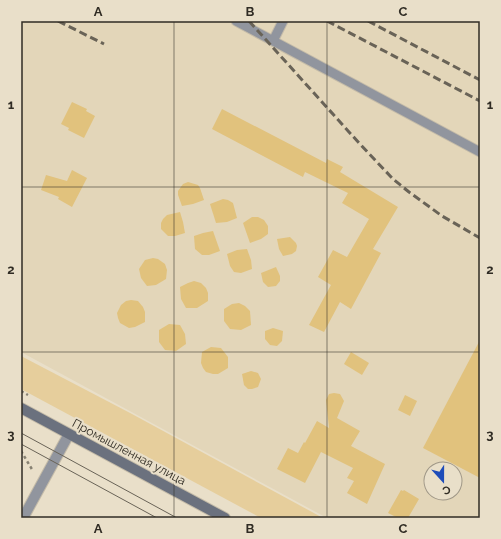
<svg xmlns="http://www.w3.org/2000/svg" width="501" height="539" font-family="Raleway,sans-serif">
  <rect width="100%" height="100%" fill="#e9dfc9"/>
  <path fill="#e3d6b9" fill-rule="evenodd" d="M21,21h459v497h-153l-306,-166zM431,469h24v24h-24z"/>
  <path fill="#e6ce9c" d="M21,356l111,58 191,104h-62l-240,-129z"/>
  <g fill="#e1c27d">
    <path d="M72,102l15,7 -1,2 9,5 -11,22 -16,-8 1,-2 -8,-4z"/>
    <path d="M222,109l104,54 1,-4 16,8 -3,5 58,35 -25,42 8,4 -30,56 -11,-7 -16,30 -15,-7 22,-40 -13,-8 15,-27 14,7 22,-38 -27,-16 6,-10 -43,-21 -2,5 -91,-48z"/>
    <path d="M72,170l15,8 -15,29 -14,-8 1,-2 -18,-7 5,-15 21,6z"/>
    <path d="M188,182l10,3 2,3 4,12 -11,4 -11,2 -4,-11v-4l5,-7z"/>
    <path d="M223,199l5,1 5,3 4,15 -10,4 -11,1 -6,-19z"/>
    <path d="M180,212l3,10 2,11 -10,3h-7l-7,-7v-6l2,-4 4,-4z"/>
    <path d="M252,217h6l6,3 4,6v8l-7,5 -11,4 -7,-20z"/>
    <path d="M213,231l7,20 -11,4h-7l-7,-6 -1,-13 9,-3z"/>
    <path d="M290,237l6,6 1,3 -1,5 -4,3 -9,2 -4,-7 -2,-10z"/>
    <path d="M247,249l4,11 1,9 -11,4 -7,-1 -4,-6 -3,-12 10,-4z"/>
    <path d="M153,258l5,1 7,5 2,6 -1,9 -10,6 -9,1 -6,-8 -2,-9 6,-9z"/>
    <path d="M276,267l4,9v5l-4,5 -8,1 -5,-5 -2,-9z"/>
    <path d="M194,281l7,2 5,5 2,5v8l-11,7h-11l-5,-9 -1,-12 8,-4z"/>
    <path d="M131,300l7,1 5,6 2,5v10l-10,5 -6,1 -9,-5 -2,-5 -1,-5 4,-8 5,-4z"/>
    <path d="M239,303l6,3 5,5 1,14 -10,5 -11,-1 -6,-8v-12l8,-5z"/>
    <path d="M169,324l11,1 5,9 1,10 -10,7 -11,-1 -6,-8v-12z"/>
    <path d="M273,328l10,3 -1,10 -5,5 -7,-1 -5,-6v-8z"/>
    <path d="M480,340v138l-57,-30z"/>
    <path d="M211,347l10,1 7,9v11l-10,6h-5l-7,-2 -3,-4 -2,-5 1,-11z"/>
    <path d="M351,352l18,11 -7,12 -18,-11z"/>
    <path d="M251,371l7,2 3,6 -3,8 -6,2h-4l-4,-4 -2,-11z"/>
    <path d="M334,393l6,1 4,7 -7,17 23,13 -9,15 34,18 -18,40 -20,-11 7,-12 -7,-3 6,-10 -32,-16 -16,31 -28,-14 11,-21 10,5 6,-11 1,1 12,-22 12,7 -3,-28 3,-6z"/>
    <path d="M405,395l12,6 -7,15 -12,-6z"/>
    <path d="M401,490l2,1 1,-1 15,9 -11,19h-10l-10,-5z"/>
  </g>
  <g fill="none" stroke-linecap="round" stroke-linejoin="round">
    <g stroke="#c4bba8" stroke-width="11">
      <g id="lane">
        <path d="M236,21l244,131"/>
        <path d="M273,41l10,-20"/>
      </g>
    </g>
    <g stroke="#c4bba8" stroke-width="12">
      <path id="street" d="M23,518l46,-84"/>
    </g>
    <g stroke="#c4bba8" stroke-width="12">
      <path id="secondary" d="M21,408l204,110"/>
    </g>
    <g stroke="#878172" stroke-width="2.5" stroke-dasharray="3 3" stroke-linecap="butt">
      <path d="M21,391l7,4"/>
      <path d="M21,451l12,20"/>
    </g>
    <use href="#lane" stroke="#91959e" stroke-width="9"/>
    <use href="#street" stroke="#91959e" stroke-width="10"/>
    <use href="#secondary" stroke="#6b717e" stroke-width="10"/>
    <g stroke="#696357" stroke-width="1">
      <path d="M21,433l156,85"/>
      <path d="M21,444l136,74"/>
    </g>
    <g stroke="#696357" stroke-width="3" stroke-dasharray="8 4" stroke-linecap="butt">
      <path d="M58,21l46,23"/>
      <path d="M249,21l110,122 34,36 16,13 33,24 38,22"/>
      <path d="M327,21l153,80"/>
      <path d="M368,21l112,59"/>
    </g>
  </g>
  <path fill="none" stroke="#302c24" stroke-width="1" stroke-opacity="0.55" d="M174,21v497M327,21v497M21,187h459M21,352h459"/>
  <g text-anchor="middle" dominant-baseline="central" stroke-width="4" stroke-linejoin="round" paint-order="stroke">
    <g font-size="12" fill="#302c24" stroke="#e9dfc9">
      <text transform="translate(129 452) rotate(28)">Промышленная улица</text>
    </g>
  </g>
  <rect width="501" height="539" fill="none" stroke="#e9dfc9" stroke-width="44"/>
  <g transform="translate(443 481) rotate(159)"><circle r="19" fill="#e9dfc9" stroke="#9f9787"/>
  <path d="M0-3L7 15L0 10L-7 15Z" fill="#1e4cb9"/>
  <text y="-6" font-size="11" font-weight="bold" text-anchor="middle" fill="#302c24">С</text>
  </g>
  <rect x="22" y="22" width="457" height="495" fill="none" stroke="#302c24" stroke-width="1.5"/>
  <g font-size="13" text-anchor="middle" font-weight="bold" fill="#302c24">
    <text x="98" y="16">A</text>
    <text x="250" y="16">B</text>
    <text x="403" y="16">C</text>
    <text x="11" y="109">1</text>
    <text x="490" y="109">1</text>
    <text x="11" y="274">2</text>
    <text x="490" y="274">2</text>
    <text x="11" y="439">3</text>
    <text x="490" y="439">3</text>
    <text x="98" y="533">A</text>
    <text x="250" y="533">B</text>
    <text x="403" y="533">C</text>
  </g>
</svg>
